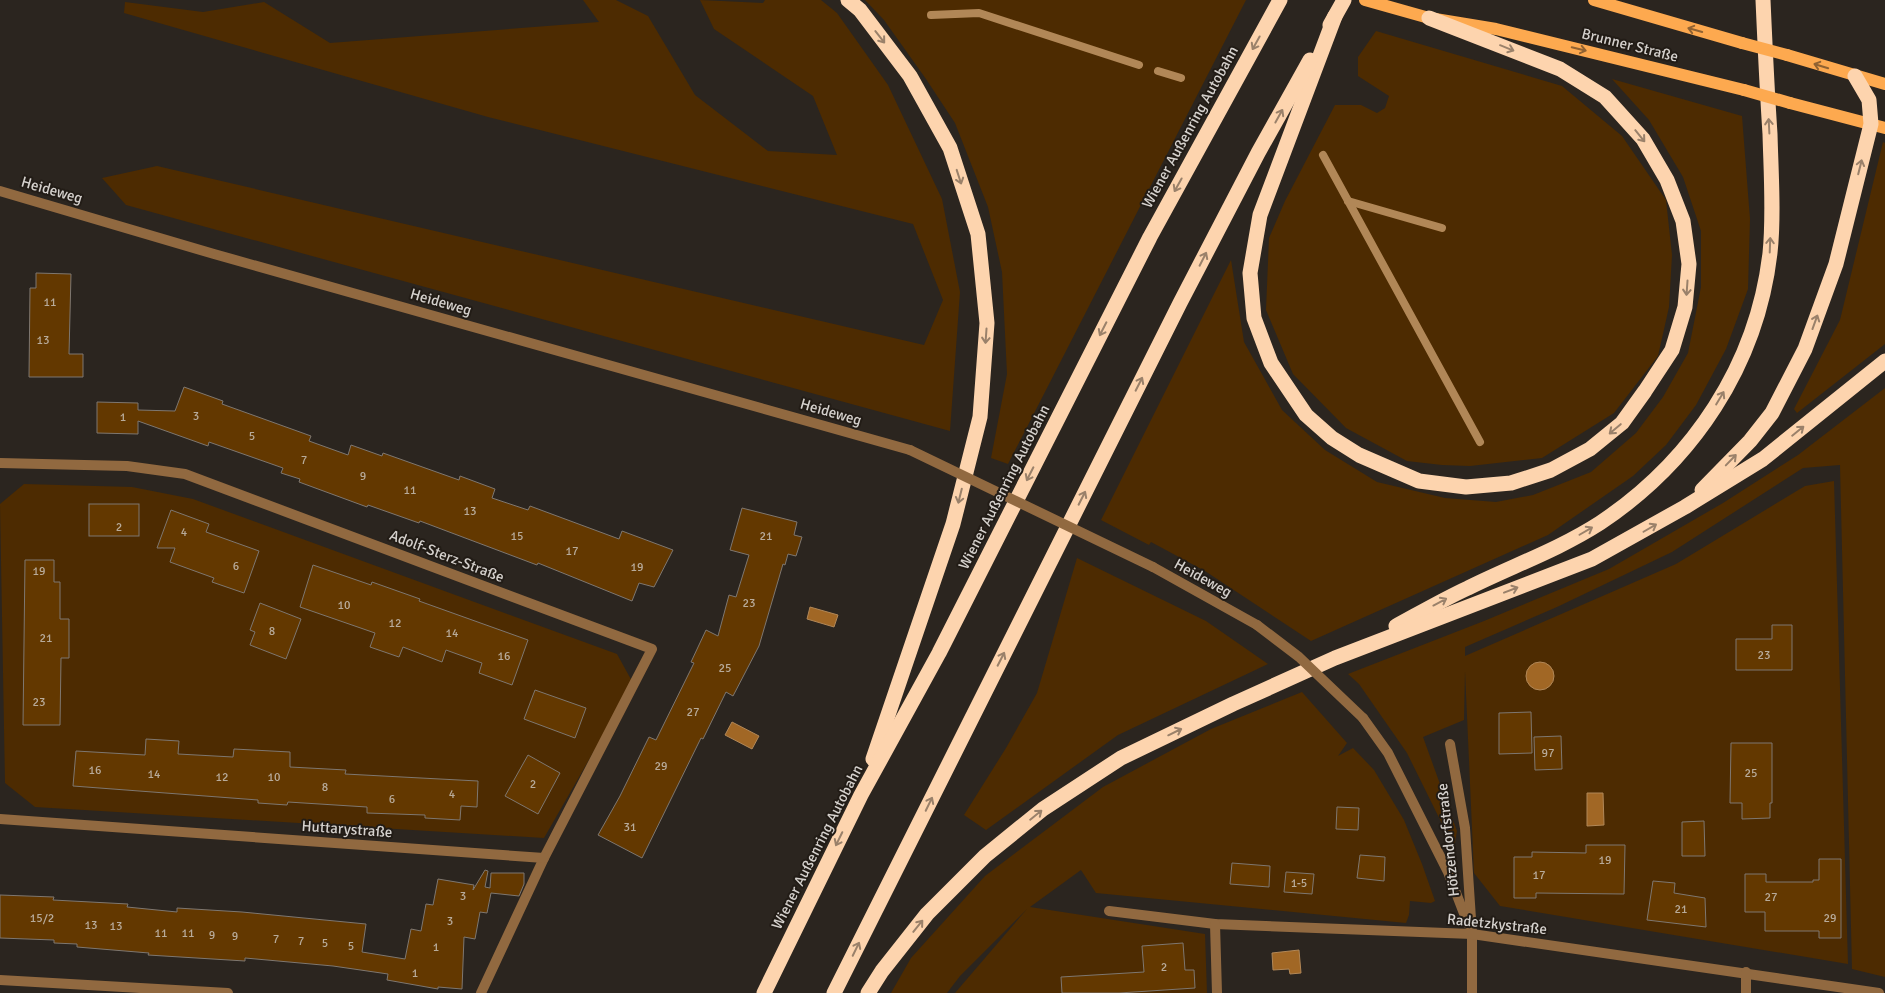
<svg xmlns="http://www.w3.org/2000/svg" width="1885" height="993" font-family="Signika,sans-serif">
  <rect width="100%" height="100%" fill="#2b251f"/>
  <g fill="#4d2b01">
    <path d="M583,0h33l32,16 47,79 73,56 69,4 -24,-59 -99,-67 -14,-29 63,3 2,-3h56l16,13 51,72 54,114 18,93 -10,139 -824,-226 -24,-27 55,-12 767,179 19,-45 -30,-76 -425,-107 -364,-104 1,-11 78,10 61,-10 66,41 269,-21z"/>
    <path d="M865,0h381l-238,464 -17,-6 16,-84 -5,-102 -14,-65 -33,-84 -29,-44 -42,-59z"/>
    <path d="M1376,31l186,55 60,50 44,64 6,55 -3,52 -11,49 -44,57 -72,45 -72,8 -28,-1 -35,-4 -61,-33 -53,-54 -27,-64 3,-72 16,-37 50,-96h26l16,8 8,-5 4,-12 -31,-20v-19z"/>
    <path d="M1612,79l130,37 8,103 -2,70 -22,60 -30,56 -30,40 -33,31 -85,59 -237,106 -106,-70 -54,-29 -2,3 -48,-25 130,-260 13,82 38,68 43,40 52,32 68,16 51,4 37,-7 58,-23 45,-39 27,-36 25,-44 13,-66v-56l-18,-54 -34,-57z"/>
    <path d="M1883,142l2,1v201l-88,69 -3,-4 46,-89z"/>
    <path d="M1885,388v589l-33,-8 -12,-504 -37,3 -131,84 -115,55 -92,40v9l211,-92 129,-78 29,-5 14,483 -348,-58 -26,-33 -9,-202 -1,49 -41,17 34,94 -3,17 -47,-95 -48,-69 -11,-10 136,-53 125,-52 114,-66 75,-48z"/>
    <path d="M24,484l108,3 61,12 424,155 16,29 -89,155 -509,-31 -30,-24 -5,-279z"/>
    <path d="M1077,558l129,63 62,43 -150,71 -132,95 -22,-15 42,-67 31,-55z"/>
    <path d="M1302,692l45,51 -9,13 15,-8 21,22 30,50 18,44 13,37 -4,2 -21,-2 -1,14 -3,8 -310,-30 -15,-23 -51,37 175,27 2,59h-252l72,-84 -67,67 -13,17h-56l20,-35 74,-82 118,-89 108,-58z"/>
  </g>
  <g fill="#a16725" stroke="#b18757">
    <path d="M810,607l28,8 -4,12 -27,-8z"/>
    <circle cx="1540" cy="676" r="14"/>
    <path d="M732,722l27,14 -7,13 -27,-14z"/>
    <path d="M1587,793h16l1,32 -17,1z"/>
    <path d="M1299,950l2,23 -11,1 -1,-5 -16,1 -1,-17z"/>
  </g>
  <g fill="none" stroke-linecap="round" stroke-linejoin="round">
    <g stroke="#b18757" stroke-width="8">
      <path d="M931,15l48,-2 160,52"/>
      <path d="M1158,71l23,7"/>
      <path d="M1323,155l157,287"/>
      <path d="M1348,201l94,27"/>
    </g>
  </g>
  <g fill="#633800" stroke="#7e7770">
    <path d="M36,273l35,1 -2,80h14v23h-54l1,-89h6z"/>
    <path d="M184,387l39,14 -1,3 89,32 -2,5 39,14 3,-10 31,11 1,-3 76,27 1,-4 35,13 -3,9 36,12 2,-4 89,33 3,-8 51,19 -19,37 -15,-4 -7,18 -94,-38 -1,2 -117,-44 -1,2 -51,-18 -1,2 -68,-25 1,-3 -19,-6 2,-5 -74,-26 -1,4 -70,-25v13l-41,-1v-31l41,1v7l37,1z"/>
    <rect x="89" y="504" width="50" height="32"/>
    <path d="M742,508l55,14 -3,13 8,2 -6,19 -8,-2 -3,11 -2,-1 -24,82 -26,50 -7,-4 -23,47 -2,-1 -59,120 -44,-23 22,-39 29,-59 7,3 38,-77 -3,-1 15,-32 12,6 11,-41 7,2 13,-42 -19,-5z"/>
    <path d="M171,510l38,14 -3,8 53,19 -15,42 -32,-11 2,-4 -44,-16 5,-14h-18z"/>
    <path d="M25,560h29v22h6v37h9v39h-8l-1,67h-37z"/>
    <path d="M313,565l58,20 1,-3 48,17 -1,2 109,39 -16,45 -33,-12 3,-10 -36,-13 -4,12 -39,-15 -4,10 -29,-10 5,-14 -75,-26z"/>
    <path d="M260,603l41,16 -15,40 -36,-14 5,-13 -5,-2z"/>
    <path d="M1772,625h20v45h-56v-31h36z"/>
    <path d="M535,690l51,18 -11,30 -51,-19z"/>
    <path d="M1531,712l1,41 -33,1v-41z"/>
    <path d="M1561,736l1,33 -27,1 -1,-33z"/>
    <path d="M146,739l33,2 -1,13 55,3 1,-8 56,3v15l56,3 -1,4 133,7 -1,26 -16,-1 -1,14 -35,-2v-3l-58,-2v-6l-79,-5 -1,3 -29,-2v-3l-185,-14 3,-35 69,4z"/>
    <path d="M1731,743h41v60h-2v15l-28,1v-16h-12z"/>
    <path d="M528,755l32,18 -22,41 -33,-18z"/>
    <path d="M1337,807l22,1 -1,22 -22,-1z"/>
    <path d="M1704,821l1,35h-23v-34z"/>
    <path d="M1586,845h39l-1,49 -88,-1v5h-22v-41h18v-5l54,1z"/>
    <path d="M1360,855l25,2 -1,24 -27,-3z"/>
    <path d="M1819,859h22v79h-22v-7h-54v-19h-20v-38h21v8h47v-2h6z"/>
    <path d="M1232,863l38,3 -1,21 -39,-3z"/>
    <path d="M485,870l3,1 -3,16 5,1 1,-15h33v11l-5,12 -28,-3 -4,20 -7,-1 -5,27 -11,-2 -2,52 -24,-2v2l-51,-9 1,-6 -55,-8 -88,-8v3l-97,-6 1,-2 -72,-6v-3l-23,-1v-3l-54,-2v-43l54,2 -1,3 75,4 -1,3 50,5v-4l65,4 124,12 -4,28 43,7 6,-30 10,2 5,-27 7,1 5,-26 36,6 -1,5z"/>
    <path d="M1286,872l28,2 -2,20 -28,-2z"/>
    <path d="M1653,881l22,2 -1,10 31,5 1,29 -59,-7z"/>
    <path d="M1183,943l2,27h9l1,18 -76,5h-57l-1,-16 83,-5 -2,-26z"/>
  </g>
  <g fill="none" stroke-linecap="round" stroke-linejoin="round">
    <g stroke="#916940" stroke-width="10">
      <path d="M0,191l214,63 696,196"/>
      <path d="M0,463l127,3 58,8 467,175 -108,209 -63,135"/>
      <path d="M1153,567l104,58"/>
      <path d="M1363,718l25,35 60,119 20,52"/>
      <path d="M1450,744l15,84 7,106v59"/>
      <path d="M0,819l544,39"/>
      <path d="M1109,911l106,13 257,10 407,59"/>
      <path d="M1215,924l2,69"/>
      <path d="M0,980l228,13"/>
      <path d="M1746,993v-21"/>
    </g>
    <g stroke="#fda94f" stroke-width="12">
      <path d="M1365,0l64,18 67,11 248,61"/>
      <path d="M1594,0l148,43"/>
      <path d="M1787,55l98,29"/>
      <path d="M1790,103l95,25"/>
    </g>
    <g stroke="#fdd4ae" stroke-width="15">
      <path d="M848,0l12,10 50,66 40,72 28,86 9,89 -7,94 -27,107 -80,235"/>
      <path d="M1335,16l-75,199 -10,58 4,45 17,45 35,52 26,23 27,17 60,26 47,6 45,-4 40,-13 39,-21 32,-26 23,-32 27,-41 13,-43 4,-43 -6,-43 -16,-41 -24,-41 -38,-42 -45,-28 -131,-51"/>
      <path d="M1330,25l14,-25"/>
      <path d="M1702,490l48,-49 22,-28 33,-64 31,-85 35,-140 -2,-24 -14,-24"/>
      <path d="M1396,626c24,-13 48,-27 72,-38 44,-22 90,-38 132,-65 93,-62 157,-158 170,-270 4,-37 1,-81 0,-119 -3,-44 -5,-89 -7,-134"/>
      <path d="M764,993l97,-198 78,-142 211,-416 130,-237"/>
      <path d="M834,993l346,-690 78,-150 52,-93"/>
      <path d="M868,993l14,-22 45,-57 58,-58 58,-47 78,-51 112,-54 102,-46 257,-99 93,-52 78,-48 122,-98"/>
    </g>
    <g stroke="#916940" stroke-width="10">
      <path d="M910,450l243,117"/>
      <path d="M1257,625l42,32 64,61"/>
    </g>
    <g stroke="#fda94f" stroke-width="12">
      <path d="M1742,43l45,12"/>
      <path d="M1744,90l46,13"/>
    </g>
  </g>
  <defs><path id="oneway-shaft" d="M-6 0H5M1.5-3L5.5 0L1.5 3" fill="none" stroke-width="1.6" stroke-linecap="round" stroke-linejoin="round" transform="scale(1.25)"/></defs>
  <g stroke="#906232">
    <use href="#oneway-shaft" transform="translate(1695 30) rotate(-164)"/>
    <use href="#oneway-shaft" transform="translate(1579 49) rotate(14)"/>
    <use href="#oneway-shaft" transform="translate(1821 66) rotate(-163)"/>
  </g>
  <g stroke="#9a816a">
    <use href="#oneway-shaft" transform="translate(880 37) rotate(52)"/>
    <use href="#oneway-shaft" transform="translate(1256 43) rotate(119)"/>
    <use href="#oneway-shaft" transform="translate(1507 48) rotate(22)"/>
    <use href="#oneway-shaft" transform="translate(1279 116) rotate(-61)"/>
    <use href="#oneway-shaft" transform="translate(1769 126) rotate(-93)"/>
    <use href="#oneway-shaft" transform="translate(1640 136) rotate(51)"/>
    <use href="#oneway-shaft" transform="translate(1860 167) rotate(-76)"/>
    <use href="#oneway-shaft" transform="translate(959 177) rotate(72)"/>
    <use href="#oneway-shaft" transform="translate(1178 185) rotate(119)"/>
    <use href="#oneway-shaft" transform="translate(1770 245) rotate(-88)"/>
    <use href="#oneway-shaft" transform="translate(1203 259) rotate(-63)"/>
    <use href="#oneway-shaft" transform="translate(1687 288) rotate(94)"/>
    <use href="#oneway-shaft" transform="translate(1815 322) rotate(-70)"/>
    <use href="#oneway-shaft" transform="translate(1103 329) rotate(117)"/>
    <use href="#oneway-shaft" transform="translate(986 336) rotate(94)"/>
    <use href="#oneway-shaft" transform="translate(1139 384) rotate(-63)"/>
    <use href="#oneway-shaft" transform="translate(1720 398) rotate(-59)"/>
    <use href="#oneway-shaft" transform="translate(1615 429) rotate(140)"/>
    <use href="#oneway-shaft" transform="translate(1798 431) rotate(-39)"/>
    <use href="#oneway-shaft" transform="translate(1731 460) rotate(-46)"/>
    <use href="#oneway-shaft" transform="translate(1030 474) rotate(117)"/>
    <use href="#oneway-shaft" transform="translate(960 496) rotate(104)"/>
    <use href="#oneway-shaft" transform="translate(1082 498) rotate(-63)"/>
    <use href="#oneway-shaft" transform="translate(1650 528) rotate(-30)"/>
    <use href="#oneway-shaft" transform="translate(1586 531) rotate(-30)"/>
    <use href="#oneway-shaft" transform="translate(1511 590) rotate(-21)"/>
    <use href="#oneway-shaft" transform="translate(1440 602) rotate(-28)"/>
    <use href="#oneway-shaft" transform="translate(1001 659) rotate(-63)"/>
    <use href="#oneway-shaft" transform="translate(1175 732) rotate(-26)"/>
    <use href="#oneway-shaft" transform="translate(929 804) rotate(-64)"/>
    <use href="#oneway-shaft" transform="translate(1036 815) rotate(-39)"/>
    <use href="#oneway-shaft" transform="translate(839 839) rotate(116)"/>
    <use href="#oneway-shaft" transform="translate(918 926) rotate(-51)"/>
    <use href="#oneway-shaft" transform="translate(856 949) rotate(-64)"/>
  </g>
  <g text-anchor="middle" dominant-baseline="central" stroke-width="4" stroke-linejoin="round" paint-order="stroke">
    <g font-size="12" fill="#b8ab9a">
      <text x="50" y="302">11</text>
      <text x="43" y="340">13</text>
      <text x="196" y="416">3</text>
      <text x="123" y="417">1</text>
      <text x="252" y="436">5</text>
      <text x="304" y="460">7</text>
      <text x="363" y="476">9</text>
      <text x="410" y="490">11</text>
      <text x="470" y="511">13</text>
      <text x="119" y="527">2</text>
      <text x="184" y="532">4</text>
      <text x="517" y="536">15</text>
      <text x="766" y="536">21</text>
      <text x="572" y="551">17</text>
      <text x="236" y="566">6</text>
      <text x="637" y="567">19</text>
      <text x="39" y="571">19</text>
      <text x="749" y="603">23</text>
      <text x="344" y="605">10</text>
      <text x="395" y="623">12</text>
      <text x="272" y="631">8</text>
      <text x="452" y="633">14</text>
      <text x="46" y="638">21</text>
      <text x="1764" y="655">23</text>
      <text x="504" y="656">16</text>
      <text x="725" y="668">25</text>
      <text x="39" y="702">23</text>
      <text x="693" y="712">27</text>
      <text x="1548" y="753">97</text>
      <text x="661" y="766">29</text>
      <text x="95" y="770">16</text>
      <text x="1751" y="773">25</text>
      <text x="154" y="774">14</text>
      <text x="222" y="777">12</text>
      <text x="274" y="777">10</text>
      <text x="533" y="784">2</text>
      <text x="325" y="787">8</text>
      <text x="452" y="794">4</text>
      <text x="392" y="799">6</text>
      <text x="630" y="827">31</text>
      <text x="1605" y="860">19</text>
      <text x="1539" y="875">17</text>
      <text x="1299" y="883">1-5</text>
      <text x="463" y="896">3</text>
      <text x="1771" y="897">27</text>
      <text x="1681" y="909">21</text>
      <text x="42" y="918">15/2</text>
      <text x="1830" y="918">29</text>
      <text x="450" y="921">3</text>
      <text x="91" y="925">13</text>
      <text x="116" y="926">13</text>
      <text x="161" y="933">11</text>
      <text x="188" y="933">11</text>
      <text x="212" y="935">9</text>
      <text x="235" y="936">9</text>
      <text x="276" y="939">7</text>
      <text x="301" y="941">7</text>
      <text x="325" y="943">5</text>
      <text x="351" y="946">5</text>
      <text x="436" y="947">1</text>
      <text x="1164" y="967">2</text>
      <text x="415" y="973">1</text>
    </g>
    <g font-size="15" fill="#d5d1cd" stroke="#221c16">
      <text transform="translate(1630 45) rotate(14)">Brunner Straße</text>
      <text transform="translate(1190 127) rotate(-61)">Wiener Außenring Autobahn</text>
      <text transform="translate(52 190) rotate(16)">Heideweg</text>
      <text transform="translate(441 302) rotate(16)">Heideweg</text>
      <text transform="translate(831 412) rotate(16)">Heideweg</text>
      <text transform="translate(1004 487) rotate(-63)">Wiener Außenring Autobahn</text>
      <text transform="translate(447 556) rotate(21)">Adolf-Sterz-Straße</text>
      <text transform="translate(1203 578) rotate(29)">Heideweg</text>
      <text transform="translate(347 829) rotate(4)">Huttarystraße</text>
      <text transform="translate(1448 840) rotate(-96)">Hötzendorfstraße</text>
      <text transform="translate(817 847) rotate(-63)">Wiener Außenring Autobahn</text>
      <text transform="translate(1497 924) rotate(6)">Radetzkystraße</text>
    </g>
  </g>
</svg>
